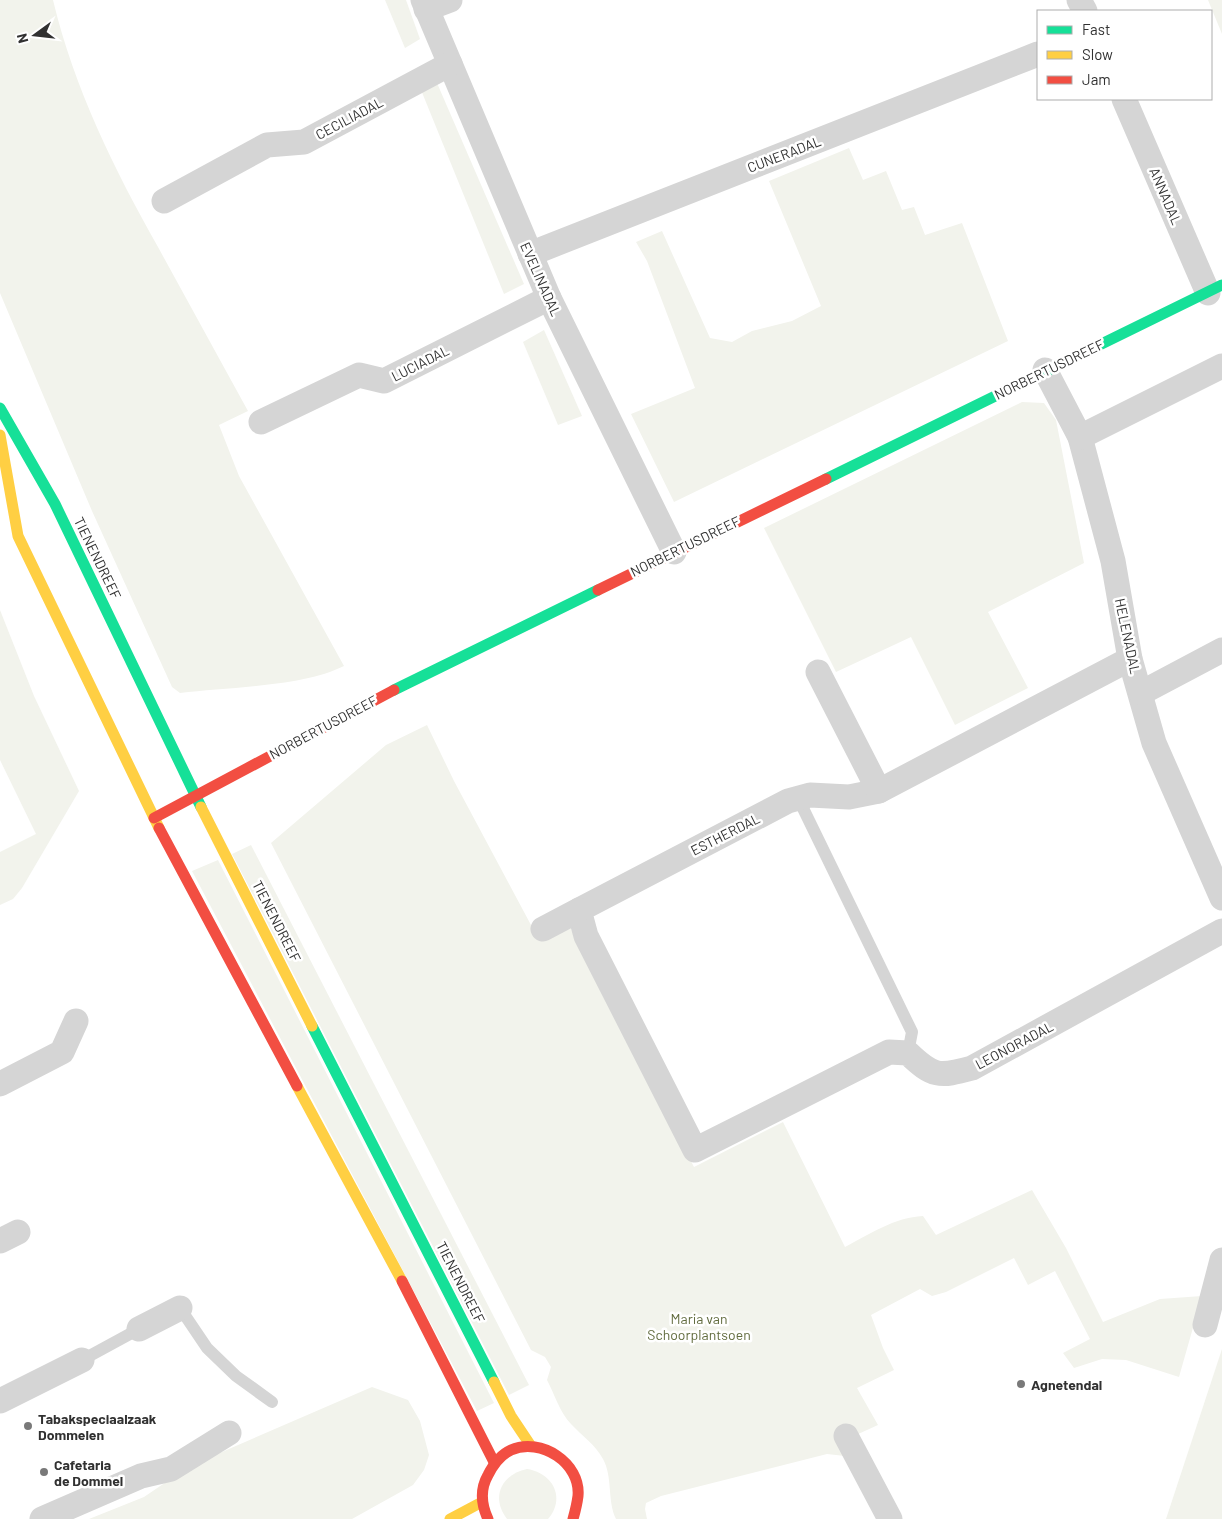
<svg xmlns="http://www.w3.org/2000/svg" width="1222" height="1519" font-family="Barlow,sans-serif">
  <rect width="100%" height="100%" fill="#fff"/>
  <g fill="#f2f3ec">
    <path d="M0,0h53c21,88 61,169 105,247 30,55 60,109 90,164l-29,14 20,51 105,190c-42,21 -116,21 -164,27l-8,-6 -80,-176 -92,-218z"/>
    <path d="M385,0h21l14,39 -15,9z"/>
    <path d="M1208,0h14v34z"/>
    <path d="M437,83l87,201 -20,10 -83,-204z"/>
    <path d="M849,148l14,32 23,-9 16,39 12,-3 11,28 37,-12 46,118 -334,161 -43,-88 64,-26 -48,-127 -11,-19 26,-11 48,107 22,4 20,-11 40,-10 29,-15 -52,-125z"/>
    <path d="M544,330l38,86 -24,9 -35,-83z"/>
    <path d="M1022,402l22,1 12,17 28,143 -96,49 40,76 -73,37 -44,-88 -75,35 -72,-144z"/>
    <path d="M0,610l34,86 45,95 -57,97 -9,11 -13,6v-53l36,-18 -36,-74z"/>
    <path d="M427,725l27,56 85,159 30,-15 125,242 89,-45 62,125c23,-12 50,-30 78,-31l13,19 96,-45 34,58 37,74 57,-23 42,-3 -23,81 -53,-17 -24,-1 -28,9 -11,-15 27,-14 -35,-68 -27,14 -14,-27 -68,34 -14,4 -12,-7 -49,26 12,33 11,22 -37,18 21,37 -22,10 -11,21 -18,-2 -166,42 -15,7 -1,6 2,10h-31c-9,-18 -3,-42 -13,-60 -8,-15 -21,-23 -32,-35 -11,-11 -17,-31 -24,-44l4,-13 -6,-10 -14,-7 -260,-507 115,-98z"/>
    <path d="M251,845l278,540 -20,10 -277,-541z"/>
    <path d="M218,860l276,543 -17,8 -285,-540z"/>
    <path d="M1222,1349v170h-56z"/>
    <path d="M372,1387l36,13 12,21 9,34 -5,15 -11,15 -61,34h-263l55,-22 28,-19 43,-23z"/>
    <path d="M527,1469c26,4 39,29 21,50h-41c-17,-22 -5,-45 20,-50z"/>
  </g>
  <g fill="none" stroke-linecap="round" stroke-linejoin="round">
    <g stroke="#d5d5d5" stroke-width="12">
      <path d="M798,798l114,234 -4,21"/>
      <path d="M180,1308l27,40 29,28 36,26"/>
      <path d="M82,1360l57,-31"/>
    </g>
    <g stroke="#d5d5d5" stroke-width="25">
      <path d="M423,0l126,298 125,254"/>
      <path d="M1079,0l6,11"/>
      <path d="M426,9l24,-9"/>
      <path d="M1124,99l84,194"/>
      <path d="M164,201l103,-56 37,-3 146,-78"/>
      <path d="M530,254l508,-200"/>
      <path d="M1045,370l35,67 33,124 17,98 24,84 68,155"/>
      <path d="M261,422l98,-47 25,6 165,-83"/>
      <path d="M1080,437l142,-71"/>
      <path d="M1130,659l-251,132 -30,6 -39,-2 -22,6 -209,109 7,26 109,214 194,-98 19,1c25,24 31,24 64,15l250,-137"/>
      <path d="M818,672l61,119"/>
      <path d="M1141,693l81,-43"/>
      <path d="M543,929l36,-19"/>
      <path d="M0,1084l62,-32 14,-31"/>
      <path d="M0,1241l18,-9"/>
      <path d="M1205,1325l17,-65"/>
      <path d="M139,1329l41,-21"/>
      <path d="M0,1401l82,-41"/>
      <path d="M846,1436l44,83"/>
      <path d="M42,1519l99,-43 30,-7 58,-36"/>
    </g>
    <g stroke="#16e098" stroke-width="11">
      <path d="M0,408l55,96 146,303"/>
      <path d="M826,479l396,-194"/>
      <path d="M394,690l204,-100"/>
      <path d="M312,1026l182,356"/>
    </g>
    <g stroke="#ffcf43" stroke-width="11">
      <path d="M0,435l18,101 141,292"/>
      <path d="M201,807l111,219"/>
      <path d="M297,1086l105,195"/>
      <path d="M494,1382l17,34 20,30"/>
      <path d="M450,1519l32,-17"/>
    </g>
    <g stroke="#f24e42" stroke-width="11">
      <path d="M598,590l228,-111"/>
      <path d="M154,818l240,-128"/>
      <path d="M159,828l138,258"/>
      <path d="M402,1281l92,181"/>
      <path d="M488,1519c-7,-15 -8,-30 0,-44 5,-10 12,-20 23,-25 30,-13 70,13 67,46 -1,8 -3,16 -5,23"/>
    </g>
  </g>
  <g fill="#797979" stroke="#fff" stroke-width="2">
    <circle cx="1021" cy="1384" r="5"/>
    <circle cx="28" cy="1426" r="5"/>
    <circle cx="44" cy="1472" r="5"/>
  </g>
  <g text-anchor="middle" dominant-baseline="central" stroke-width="5" stroke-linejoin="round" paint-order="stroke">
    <g font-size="14" fill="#313131" stroke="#fff">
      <text transform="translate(349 118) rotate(-28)">CECILIADAL</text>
      <text transform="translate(784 154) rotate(-21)">CUNERADAL</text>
      <text transform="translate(1166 196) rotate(67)">ANNADAL</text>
      <text transform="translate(541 279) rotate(66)">EVELINADAL</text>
      <text transform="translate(420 363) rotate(-27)">LUCIADAL</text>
      <text transform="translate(1049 369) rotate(-26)">NORBERTUSDREEF</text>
      <text transform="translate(685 546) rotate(-26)">NORBERTUSDREEF</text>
      <text transform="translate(98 558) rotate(64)">TIENENDREEF</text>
      <text transform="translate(1128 636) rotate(78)">HELENADAL</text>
      <text transform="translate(323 727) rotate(-28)">NORBERTUSDREEF</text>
      <text transform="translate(725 834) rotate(-27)">ESTHERDAL</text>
      <text transform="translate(277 921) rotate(63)">TIENENDREEF</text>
      <text transform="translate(1014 1045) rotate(-28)">LEONORADAL</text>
      <text transform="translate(461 1282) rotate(63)">TIENENDREEF</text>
    </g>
    <g font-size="14" fill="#626c3f" stroke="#fff">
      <text x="699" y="1318">Maria van<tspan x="699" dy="16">Schoorplantsoen</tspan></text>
    </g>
    <g font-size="14" font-weight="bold" fill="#313131" stroke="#fff" text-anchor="start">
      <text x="1031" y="1384">Agnetendal</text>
      <text x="38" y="1418">Tabakspeciaalzaak<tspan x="38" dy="16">Dommelen</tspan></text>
      <text x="54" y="1464">Cafetaria<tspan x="54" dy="16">de Dommel</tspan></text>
    </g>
  </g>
  <rect x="1037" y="10" width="175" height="90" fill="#ffffff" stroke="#adadad"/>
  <rect x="1047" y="26" width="25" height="8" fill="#16e098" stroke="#adadad"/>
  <text x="1082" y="35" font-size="15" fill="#313131">Fast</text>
  <rect x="1047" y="51" width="25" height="8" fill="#ffcf43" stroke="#adadad"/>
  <text x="1082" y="60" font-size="15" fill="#313131">Slow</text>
  <rect x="1047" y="76" width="25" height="8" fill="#f24e42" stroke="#adadad"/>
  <text x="1082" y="85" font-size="15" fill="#313131">Jam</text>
  <g transform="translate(35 35) rotate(255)" stroke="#ffffff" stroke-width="4" paint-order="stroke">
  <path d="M0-4L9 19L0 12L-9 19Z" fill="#313131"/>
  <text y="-8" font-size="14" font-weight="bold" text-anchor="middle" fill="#313131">N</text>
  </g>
</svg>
